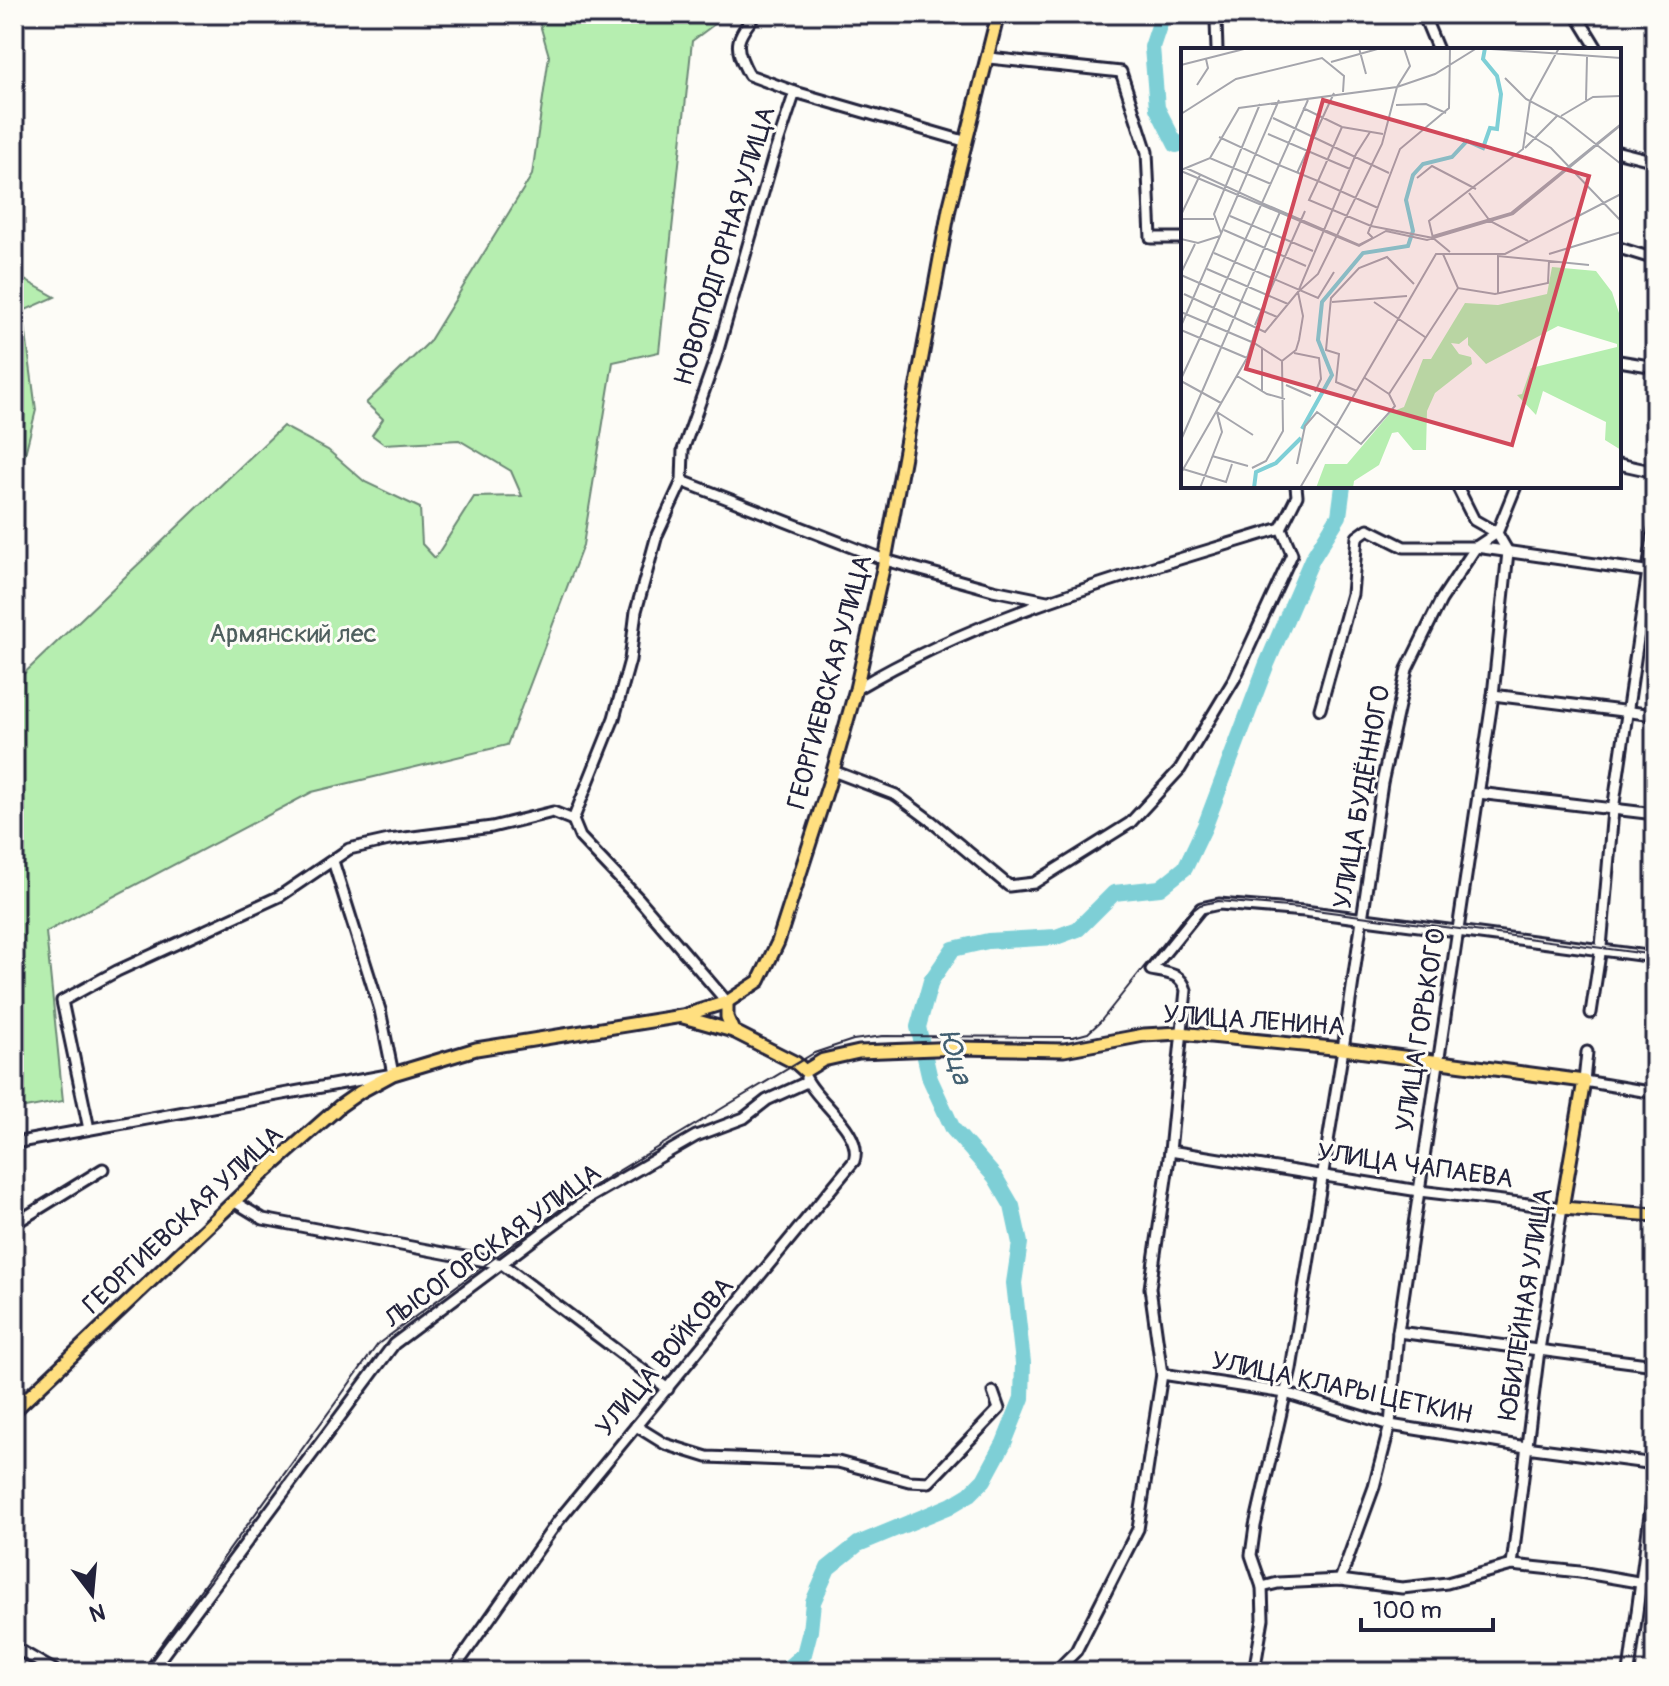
<svg xmlns="http://www.w3.org/2000/svg" width="1669" height="1686" font-family="Pangolin,sans-serif">
  <rect width="100%" height="100%" fill="#fdfcf7"/>
  <filter id="ink" filterUnits="userSpaceOnUse"><feTurbulence type="fractalNoise" baseFrequency=".0125" numOctaves="2"/><feDisplacementMap in="SourceGraphic" scale="16" xChannelSelector="R" yChannelSelector="G"/><feConvolveMatrix kernelMatrix="1 2 1 2 8 2 1 2 1" color-interpolation-filters="sRGB"/></filter>
  <g filter="url(#ink)">
    <g fill="#b6eeb0" stroke="#6c8876" stroke-width="2">
      <path d="M537,14h191l-36,27 -33,311 -46,10 -30,183 -76,200 -195,47 -266,140 17,169 -49,9v-427l269,-257 45,24 37,32 55,26 2,36 13,14 39,-61 48,-1 -11,-25 -52,-31 -75,4 -12,-9 11,-16 -17,-16 63,-61 103,-167 17,-119z"/>
      <path d="M14,274l41,23 -32,14 13,99 -17,68 -5,2z"/>
    </g>
    <g fill="none" stroke-linecap="round" stroke-linejoin="round">
      <g stroke="#7ecfd6" stroke-width="16">
        <path d="M1163,14l-11,33 5,61 19,37 7,-2"/>
        <path d="M663,1672l20,-3 5,3"/>
        <path d="M783,1672l21,-18 6,-23 3,-29 15,-34 30,-24 92,-38 20,-12 14,-14 20,-37 18,-45 1,-35 -9,-80 6,-40 -8,-37 -17,-29 -42,-48 -23,-50 -12,-52 13,-46 22,-32 35,-8 68,-4 22,-8 36,-36 46,-5 25,-20 20,-42 61,-160 46,-107 27,-43 4,-30"/>
      </g>
      <g stroke="#22223b" stroke-width="15">
        <g id="minor">
          <path d="M1423,14l15,36"/>
          <path d="M1576,14l22,36"/>
          <path d="M1217,50l-1,-29 2,-7"/>
          <path d="M989,58l132,14 26,80 4,86h32"/>
          <path d="M795,92l169,49"/>
          <path d="M1619,152l36,9"/>
          <path d="M1619,248l36,11"/>
          <path d="M1619,361l36,6"/>
          <path d="M1619,464l36,8"/>
          <path d="M682,481l203,79 108,30 54,11"/>
          <path d="M856,689c131,-78 280,-116 425,-161"/>
          <path d="M1493,695l162,20"/>
          <path d="M1320,709l32,-115 5,-57 11,-8 36,18h72l176,25"/>
          <path d="M833,771l63,24 35,26 78,65 25,-3 96,-60 50,-54 55,-91 57,-124 -11,-26 16,-32 -1,-10"/>
          <path d="M1478,793l177,21"/>
          <path d="M573,820l7,17 58,61 89,104"/>
          <path d="M1591,1013l10,-66 12,-137 42,-287"/>
          <path d="M1587,1052l-3,29 71,12"/>
          <path d="M89,1129l-27,-128 55,-30 163,-75 69,-47 40,-9 103,-13 61,-15 20,8 41,-102 16,-58 6,-49 21,-76 25,-54 1,-31 33,-93 57,-199 22,-66 -46,-17c-16,-29 -14,-36 7,-61"/>
          <path d="M14,1143l379,-69 -13,-64 -47,-149"/>
          <path d="M1170,1151l249,40 143,17 -23,142 -27,215"/>
          <path d="M235,1202l28,17 239,45 166,125"/>
          <path d="M14,1224l89,-55"/>
          <path d="M1398,1332l257,33"/>
          <path d="M1162,1374l123,19 105,32 136,22 129,17"/>
          <path d="M636,1426l29,18 42,13 131,5 71,19 20,1 70,-73 -6,-17"/>
          <path d="M1340,1580l34,-93 16,-62 8,-93 95,-637 15,-143 -11,-19 19,-47"/>
          <path d="M1262,1587l16,-4 62,-3 62,8 45,-5 65,-18 68,7 75,13"/>
          <path d="M14,1647l43,25"/>
          <path d="M150,1672l244,-328 196,-147 106,-61 48,-18 23,-18 40,-18"/>
          <path d="M452,1672l106,-151 296,-360c10,-29 -37,-59 -48,-83"/>
          <path d="M1055,1672l21,-21 62,-122 24,-155 -12,-86 20,-137 16,-161c-5,-17 -19,-17 -35,-20l50,-62 18,-4 85,7 351,46"/>
          <path d="M1254,1672l9,-53 -1,-32 -11,-32 4,-29 36,-157 52,-320 39,-266 25,-114 34,-69 35,-53 21,-14 -23,-13 -17,-34"/>
          <path d="M1629,1672l26,-195"/>
        </g>
      </g>
      <g stroke="#22223b" stroke-width="17">
        <g id="major">
          <path d="M727,1002v15l6,14"/>
          <path d="M683,1017l50,14 63,32 9,8 18,-11 36,-8 101,-4 104,2 80,-15 36,-2 163,16 241,32 -22,127 93,7"/>
          <path d="M14,1411l252,-240 74,-65 20,-14 33,-18 83,-25 206,-33 45,-14 32,-21 19,-39 55,-171 23,-82 29,-129 64,-351 49,-195"/>
        </g>
      </g>
      <use href="#minor" stroke="#fdfcf7" stroke-width="9"/>
      <use href="#major" stroke="#ffdf80" stroke-width="11"/>
      <path stroke="#22223b" stroke-width="2" d="M141,1672l237,-328 207,-153 229,-138 39,-13 30,-4 190,1 15,-4 12,-11 83,-104 17,-13 18,-4 82,7 355,47"/>
    </g>
  </g>
  <g text-anchor="middle" dominant-baseline="central" stroke-width="6" stroke-linejoin="round" paint-order="stroke">
    <g font-size="26" fill="#22223b" stroke="#fdfcf7">
      <text transform="translate(725 246) rotate(-73)">НОВОПОДГОРНАЯ УЛИЦА</text>
      <text transform="translate(830 682) rotate(-75)">ГЕОРГИЕВСКАЯ УЛИЦА</text>
      <text transform="translate(1362 797) rotate(-80)">УЛИЦА БУДЁННОГО</text>
      <text transform="translate(1254 1021) rotate(4)">УЛИЦА ЛЕНИНА</text>
      <text transform="translate(1421 1030) rotate(-81)">УЛИЦА ГОРЬКОГО</text>
      <text transform="translate(1415 1166) rotate(8)">УЛИЦА ЧАПАЕВА</text>
      <text transform="translate(183 1220) rotate(-43)">ГЕОРГИЕВСКАЯ УЛИЦА</text>
      <text transform="translate(493 1246) rotate(-36)">ЛЫСОГОРСКАЯ УЛИЦА</text>
      <text transform="translate(1526 1304) rotate(-81)">ЮБИЛЕЙНАЯ УЛИЦА</text>
      <text transform="translate(665 1357) rotate(-50)">УЛИЦА ВОЙКОВА</text>
      <text transform="translate(1342 1388) rotate(12)">УЛИЦА КЛАРЫ ЦЕТКИН</text>
    </g>
    <g font-size="26" fill="#4e5f5e" stroke="#fdfcf7">
      <text x="293" y="634">Армянский лес</text>
    </g>
    <g font-size="28" font-style="italic" fill="#425f71" stroke="#fdfcf7">
      <text transform="translate(955 1057) rotate(74)">Юца</text>
    </g>
  </g>
  <g transform="translate(1181 48)">
    <rect width="440" height="440" fill="#fdfcf7"/>
    <path d="M371,219l44,4 16,21 9,27v131l-16,-10 1,-18 -63,-31 -7,24 -19,-20 5,-1 9,-26 86,-21v-3l-59,-18 -72,38 -18,-19v-8l-9,7 -8,-1 8,11 12,3 1,7 -37,29 -8,18 -1,39h-13l-15,-18 -6,1 -13,32 -25,16 -1,7h-37l9,-24h22l44,-52 13,-5 19,-48h8l34,-56 33,2 49,-11z" fill="#b6eeb0"/>
    <path fill="none" stroke="#7ecfd6" stroke-width="4" d="M121,381l30,-54 -14,-35 4,-38 41,-49 45,-7 5,-15 -7,-31 7,-25 10,-11 29,-7 15,-16 16,7 7,-20 7,1 4,-35 -4,-18 -14,-17 2,-11M73,440l2,-16 20,-9 25,-25"/>
    <path fill="none" stroke="#a5a5ac" stroke-width="2" d="M178,0l7,26M310,1l130,9M150,14l50,-14M0,17l67,-17M324,30l21,21 38,20 57,45M16,37l11,-17 -2,-9M405,52l1,-43M215,57l30,-1 20,9M122,60l39,19 41,7M0,66l55,-35 86,-21 22,18 -1,16M380,68l32,-19 28,-1M92,70l116,55M161,79l-24,54 60,27M344,84l26,16 70,73M87,86l82,35M38,89l60,28 29,-65M344,100l33,-33M29,110l29,-50 158,-21 38,-13 42,-26M5,120l76,35 17,-38 39,16 -9,19 62,26 62,12 17,14M0,122l29,-12 61,26M0,123l178,75 27,-15 41,9 86,-26 108,-89M116,125l37,-80M236,130l15,-12 44,23M288,145l21,28 38,20M0,167l19,-40M49,168l83,35M0,171h33M43,182l82,36M40,185l-7,-19 46,-110M252,188l78,-23 110,-89M252,190l-4,-17 94,-72 7,-48 29,-53M0,191l17,4 22,-7M33,205l104,45 16,-26M262,206l15,34M368,206l72,-22M26,221l81,35M0,225l14,-29M0,227l96,42M317,245v-37l91,9M3,246l81,38 33,-40 58,-138 14,-22M151,254l75,-6M193,254l51,35M0,264l73,31 28,18M74,277l50,-114M0,278l98,-226M0,282l66,28M113,305l25,5 2,21 -6,13M56,328l30,18 18,5M184,330l24,16M0,331l81,-176 97,42 14,-7 -5,-5 32,-84 49,-41 1,-60M0,333l40,22M105,337l25,11M81,343v-43M176,343l-21,-9 3,-28 -13,-4 5,-52 28,-30 28,-11 27,27M36,364l36,23M0,392l99,-228M31,408l36,10M116,416l8,-38 12,-14 44,32 34,-38 -6,-12 69,-106 37,6 53,-11 1,-22M71,420l14,-7 17,-30 -1,-70 14,-11 3,-10 4,-24 -5,-24 20,-18 64,-130 15,-57 13,-21 -6,-18M2,421l43,13 6,-18M0,425l66,-115 10,-32M19,440l22,-56 -5,-20M119,440l136,-234h69l116,-60"/>
    <path fill="#d1495b" fill-opacity="0.15" stroke="#d1495b" stroke-width="4" d="M142,52l266,76 -77,269 -266,-76z"/>
    <rect width="440" height="440" fill="none" stroke="#22223b" stroke-width="4"/>
  </g>
  <rect width="1669" height="1686" fill="none" stroke="#fdfcf7" stroke-width="48"/>
  <rect x="24" y="24" width="1621" height="1638" fill="none" stroke="#22223b" stroke-width="3" filter="url(#ink)"/>
  <g transform="translate(92 1594) rotate(164)" stroke="#fdfcf7" stroke-width="6" paint-order="stroke">
  <path d="M0-6L14 30L0 20L-14 30Z" fill="#22223b"/>
  <text y="-12" font-size="22" font-weight="bold" text-anchor="middle" fill="#22223b">N</text>
  </g>
  <path d="M1361 1618v12h132v-12" fill="none" stroke="#22223b" stroke-width="4"/>
  <text x="1373" y="1618" font-size="24" fill="#22223b" stroke="#fdfcf7" stroke-width="6" paint-order="stroke">100 m</text>
</svg>
